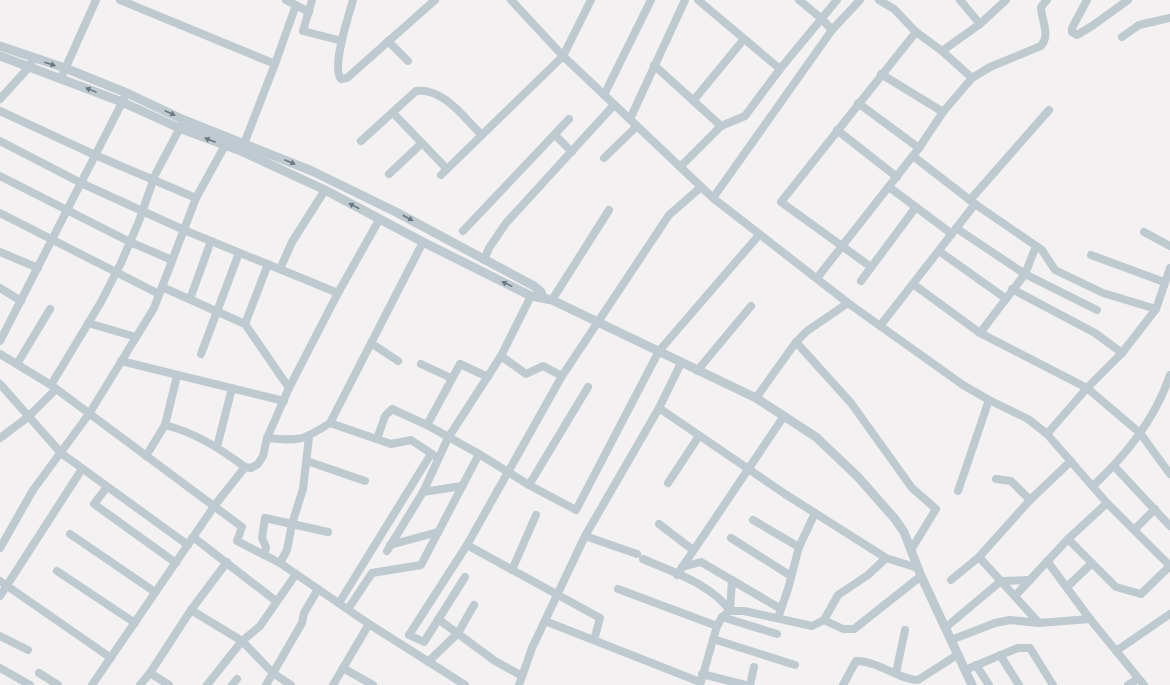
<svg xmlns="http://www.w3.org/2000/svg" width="1170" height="685" font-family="Cabin,sans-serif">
  <rect width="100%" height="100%" fill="#f3f1f1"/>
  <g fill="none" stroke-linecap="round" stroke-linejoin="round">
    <g stroke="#bec9d0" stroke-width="8">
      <path d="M120,0l155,64 -33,85"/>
      <path d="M286,0l23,12"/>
      <path d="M312,0l-9,31 39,10"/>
      <path d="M353,0c-4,15 -22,67 -12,79l6,-1 88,-78"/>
      <path d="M511,0l52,56 150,142 135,105 115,82 26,15 39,19 19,15 60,69 63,63"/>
      <path d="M698,0l82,69"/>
      <path d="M799,0l23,19 10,11"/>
      <path d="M879,0l15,9 22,23 26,19 30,27"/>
      <path d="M960,0l20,24"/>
      <path d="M1087,0l-15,28v4l5,3 15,-9 36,-26"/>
      <path d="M1122,37l17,-12 31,-7"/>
      <path d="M388,41l20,20"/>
      <path d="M942,51l38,-27 26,-24"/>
      <path d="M275,64l21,-59"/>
      <path d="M654,65l67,61"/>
      <path d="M881,74l62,38"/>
      <path d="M61,78l35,-78"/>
      <path d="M604,95l47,-95"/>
      <path d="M0,99l30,-33 3,-8"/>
      <path d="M693,101l51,-62"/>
      <path d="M858,103l61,45"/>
      <path d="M0,111l95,44 101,43"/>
      <path d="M393,113l54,56"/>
      <path d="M630,119l55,-119"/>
      <path d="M837,130l60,47"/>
      <path d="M555,135l17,17"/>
      <path d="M0,141l81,42 103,47 154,63"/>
      <path d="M361,141l55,-50c28,-3 47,26 66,44"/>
      <path d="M913,156l62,48 67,46 13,20 48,23 53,16"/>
      <path d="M604,158l33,-32"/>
      <path d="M680,167l41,-41 24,-10 35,-47 57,-69"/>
      <path d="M389,174l33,-31"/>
      <path d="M441,175l122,-119 28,-56"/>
      <path d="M0,176l130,66 42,18"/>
      <path d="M889,187l63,47"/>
      <path d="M713,198l119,-168 28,-30"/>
      <path d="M970,200l79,-90"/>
      <path d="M0,213l159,81"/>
      <path d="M956,228l69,46 72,36"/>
      <path d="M463,231l106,-112"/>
      <path d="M1144,232l26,14"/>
      <path d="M939,251l66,47"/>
      <path d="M0,252l38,16"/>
      <path d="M1091,255l73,27"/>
      <path d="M484,260l5,-12 17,-25 108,-118"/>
      <path d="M871,267l-90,-65 135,-170"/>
      <path d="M1170,268l-14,41 -34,44 -35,35 53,45 30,41"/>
      <path d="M280,269l12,-27 33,-52"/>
      <path d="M817,278l102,-130 24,-36 29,-34 18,-11 51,-21c10,-12 0,-26 0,-39l6,-7"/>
      <path d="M861,281l55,-74"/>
      <path d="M913,284l67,49 107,55 -40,46"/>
      <path d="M162,287l83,37 44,64"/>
      <path d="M0,288l21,13"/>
      <path d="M1012,289l83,44 27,20"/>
      <path d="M190,299l21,-58"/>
      <path d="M552,300l57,-90"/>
      <path d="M88,323l48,14"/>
      <path d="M245,324l23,-60"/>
      <path d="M880,326l95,-122"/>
      <path d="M980,333l45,-59 11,-28"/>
      <path d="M0,341l127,-248"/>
      <path d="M796,342l55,61 61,85 24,21 -25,41"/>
      <path d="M371,343l27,18"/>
      <path d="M0,354l51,31 191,142 -5,14 43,22 89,61 96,61"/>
      <path d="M201,354l38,-101"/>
      <path d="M501,356l25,18 17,-8 19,10"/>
      <path d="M121,361l163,40"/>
      <path d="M17,364l33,-55"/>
      <path d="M421,364l30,14"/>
      <path d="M697,371l54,-65"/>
      <path d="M488,377l-28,-13 -33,61 52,29 50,31 47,25 83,-159 100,-116"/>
      <path d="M0,384l61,69 127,92"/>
      <path d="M51,385l50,-83 20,-39 18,-42 16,-46 27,-51"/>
      <path d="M756,398l40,-56 11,-11 41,-28"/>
      <path d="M659,408l126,86 101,64 32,10"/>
      <path d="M330,423l61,21 20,-4 24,16"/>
      <path d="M165,425c31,8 54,23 80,42l6,1 7,-4 5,-8 4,-18 22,-50 49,-95 41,-73"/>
      <path d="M0,438l28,-21 28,-28"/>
      <path d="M267,438c33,3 35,3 63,-15l93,-181"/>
      <path d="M377,439l8,-23 7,-7 35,16"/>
      <path d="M217,447l15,-59"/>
      <path d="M146,456l19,-31 12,-49"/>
      <path d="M307,461l58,20"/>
      <path d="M1114,466l56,60"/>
      <path d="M996,479l15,2 19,19"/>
      <path d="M668,483l31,-47"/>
      <path d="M529,485l59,-98"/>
      <path d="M1093,486c34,-32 62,-67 77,-111"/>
      <path d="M107,487l-13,17 82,59"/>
      <path d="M958,491l31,-91"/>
      <path d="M423,492l39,-6"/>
      <path d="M753,520l46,27"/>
      <path d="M659,524l34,26"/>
      <path d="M1134,530l21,-21"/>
      <path d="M70,534l85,58"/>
      <path d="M585,536l52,18"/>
      <path d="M193,537l83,64"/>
      <path d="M731,538l60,38"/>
      <path d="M1068,539l48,48 25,7 29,-28"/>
      <path d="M390,545l48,-13"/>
      <path d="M467,545l133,73 -6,22"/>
      <path d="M0,548l33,-58 56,-76 65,-106 42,-110 32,-58"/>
      <path d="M387,551l36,-59 25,-54 53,-82 30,-60"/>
      <path d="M264,555l2,-8 -4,-9 3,-20 63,14"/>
      <path d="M979,557l60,66 51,-4"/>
      <path d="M643,559c29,13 69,25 87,52"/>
      <path d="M1047,561l43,58 54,66"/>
      <path d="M280,563l7,-13 5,-26 11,-35 6,-52"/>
      <path d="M682,567l19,-5 80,47 -3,9"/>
      <path d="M512,570l24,-55"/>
      <path d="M57,571l78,52"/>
      <path d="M677,575l107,-159"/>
      <path d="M465,577l-41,65 -15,-7 58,-90 95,-169 107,-161 32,-28"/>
      <path d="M951,580l28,-23 51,-57 41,-39"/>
      <path d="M0,581l111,77"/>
      <path d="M1067,587l25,-24"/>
      <path d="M618,589l99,37"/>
      <path d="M1016,595l52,-56 39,-36"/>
      <path d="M0,596l82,-127"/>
      <path d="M339,603l92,-149"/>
      <path d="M348,609l24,-36 49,-8 58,-111"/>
      <path d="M781,609l7,-20 11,-42 16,-34"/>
      <path d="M191,610l51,31 31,32 18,12"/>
      <path d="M730,611l2,-31"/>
      <path d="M722,617l55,17"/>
      <path d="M438,619l57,42 27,15"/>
      <path d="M824,620l19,9h11l67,-53"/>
      <path d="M545,621l155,61"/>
      <path d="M945,628l56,-47 29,-1"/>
      <path d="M0,636l28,14"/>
      <path d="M713,639l82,26"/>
      <path d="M951,640l44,-17 15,-3 29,3"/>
      <path d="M1116,651l54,-37"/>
      <path d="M1000,655l19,30"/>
      <path d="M428,662l30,-29 16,-28"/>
      <path d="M976,665l13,20"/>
      <path d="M0,668l30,17"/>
      <path d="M343,668l30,17"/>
      <path d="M965,670l53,-22h12l23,37"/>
      <path d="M39,673l19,12"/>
      <path d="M150,673l41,-63 36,-48"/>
      <path d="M896,673l9,-43"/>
      <path d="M702,674l43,11"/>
      <path d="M92,685l123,-180 30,-38"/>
      <path d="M140,685l10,-12 19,12"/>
      <path d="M207,685l35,-44 18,-15 36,-52"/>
      <path d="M232,685l5,-6"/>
      <path d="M266,685l36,-62 2,-10 14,-24"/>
      <path d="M333,685l36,-61"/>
      <path d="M519,685l13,-37 53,-112 74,-128 22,-45"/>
      <path d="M700,685l17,-59 5,-9 8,-6h14l68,15 12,-6 14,-25 30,-20 18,-17"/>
      <path d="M750,685l4,-18"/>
      <path d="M843,685l13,-24c23,0 43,19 62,19l39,-25"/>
      <path d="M1128,685l10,-6"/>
    </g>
    <g stroke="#bec9d0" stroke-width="9">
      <path d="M0,46l65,22 62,25 57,27 128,51 84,41 138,74 7,6 2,5"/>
      <path d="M0,56l122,46 57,26 62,23 84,39 98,52 108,54 21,4 204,98 60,39 42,40 37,42 9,13 17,44 51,109"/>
    </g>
  </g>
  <defs><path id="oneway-solid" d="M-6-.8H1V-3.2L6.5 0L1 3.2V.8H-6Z"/></defs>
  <g fill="#6b7881">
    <use href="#oneway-solid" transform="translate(50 64) rotate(18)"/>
    <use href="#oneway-solid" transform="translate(91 90) rotate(-158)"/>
    <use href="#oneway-solid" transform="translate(170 113) rotate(25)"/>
    <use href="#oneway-solid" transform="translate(210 140) rotate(-159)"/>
    <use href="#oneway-solid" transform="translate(290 162) rotate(23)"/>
    <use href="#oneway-solid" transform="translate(354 206) rotate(-152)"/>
    <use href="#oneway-solid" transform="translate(408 218) rotate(28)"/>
    <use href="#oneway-solid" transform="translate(507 284) rotate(-154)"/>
  </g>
</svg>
